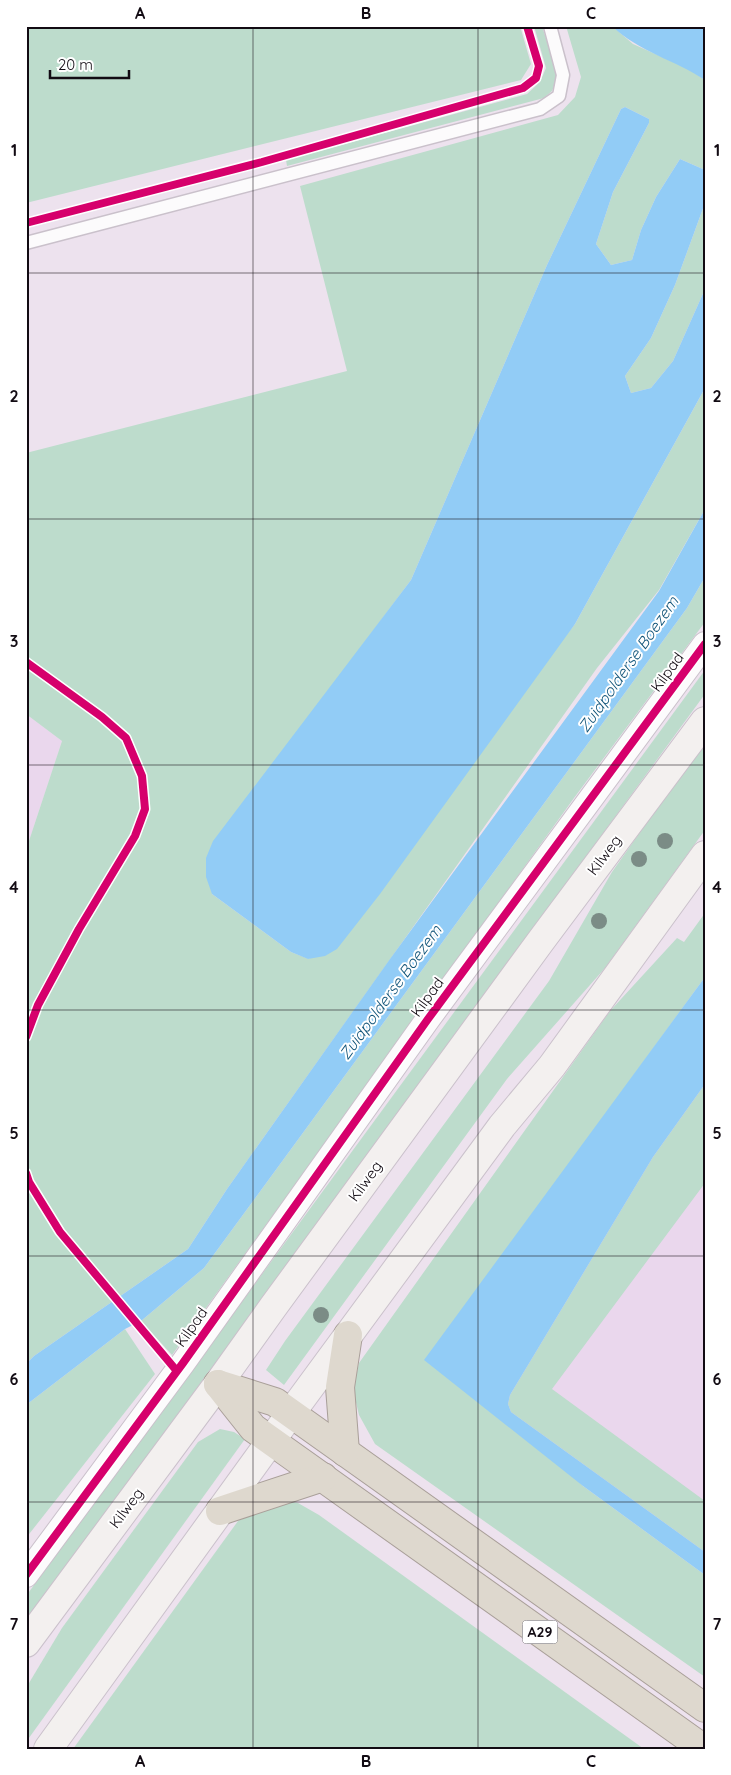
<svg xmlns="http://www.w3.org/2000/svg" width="731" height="1775" font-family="Quicksand,sans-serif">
  <rect width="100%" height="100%" fill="#ede2ee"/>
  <g fill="#ead7ed">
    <path d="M26,714l36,27 -36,109z"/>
    <path d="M705,1073v485l-211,-153z"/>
  </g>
  <g fill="#bddccc">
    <path d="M26,26h494l11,38 -10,16 -495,123z"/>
    <path d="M534,26h8l16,51 -6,14 -8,7 -257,68 -1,-6 241,-66 13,-12 6,-14z"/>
    <path d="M566,26h46l21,18 56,25 16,11v90l-25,-11 -24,38 -15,33 -9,30 -21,5 -15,-21 17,-52 36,-69v-4l-24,-12 -4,2 -74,156 -136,315 -47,63 -152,251 79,58 18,7 266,-335 130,-236v121l-46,81 -62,78 -370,521 -39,60 -154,107 -8,8v-514l36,-109 -36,-27v-261l321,-82 -47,-185 258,-71 17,-18 6,-20z"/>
    <path d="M705,203v86l-32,72 -22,27 -20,5 -6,-17 26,-38 24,-53z"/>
    <path d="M705,577v45l-131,176 -402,557 -31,-34 63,-53 483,-660z"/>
    <path d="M705,670v24l-679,928v-26z"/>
    <path d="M705,744v86l-100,138 -98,111 -223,306 -18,-15 19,-29 264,-360 63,-109 67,-95z"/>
    <path d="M705,913v64l-265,365 143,144 122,89v102l-330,-233 -16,-29 -6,-25 6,-27 251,-352 67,-73 7,4z"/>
    <path d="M705,1084v99l-153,206 153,112v51l-194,-140 -3,-8 2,-9 143,-238z"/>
    <path d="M125,1329l30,45 -129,164v-133z"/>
    <path d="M220,1429l14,3 11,7 -219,303v-54l36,-60 136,-186z"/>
    <path d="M292,1502l6,1 21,12 325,234h-571l165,-228 27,-14z"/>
  </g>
  <g fill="#92ccf6">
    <path d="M612,26h93v54c-30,-20 -66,-28 -93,-54z"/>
    <path d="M625,107l24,12v4l-36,69 -17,52 15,21 21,-5 9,-30 15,-33 24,-38 25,11v33l-30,82 -24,53 -26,38 6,17 20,-5 22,-27 32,-72v99l-130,236 -195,270 -43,55 -12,7 -17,3 -17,-7 -79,-58 -6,-17v-19l7,-17 198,-261 136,-315 74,-156z"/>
    <path d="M705,509v68l-18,31 -483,660 -63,53 -16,8 -99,76v-41l8,-8 154,-107 39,-60 163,-230 269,-368z"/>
    <path d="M705,977v107l-52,73 -143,238 -2,9 3,8 194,140v23l-122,-89 -159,-126z"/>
  </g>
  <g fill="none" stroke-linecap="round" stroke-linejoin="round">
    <g stroke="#cac1cb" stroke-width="15">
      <path id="service" d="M26,243l514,-134 19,-13 4,-21 -13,-49"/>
    </g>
    <g stroke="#cac1cb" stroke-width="26">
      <path id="minor" d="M26,1575l157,-212 245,-344 277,-375"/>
    </g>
    <g stroke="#cac1cb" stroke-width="30">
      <g id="secondary">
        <path d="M26,1643l192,-259 55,-77 267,-365 165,-221"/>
        <path d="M48,1749l243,-336 211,-287 50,-60 153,-211"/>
      </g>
    </g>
    <g stroke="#a99f99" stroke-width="30">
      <g id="motorway">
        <path d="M218,1384l35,44 451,321"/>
        <path d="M218,1384l57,18 430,306"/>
        <path d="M345,1452l-5,-65 8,-52"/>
        <path d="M220,1511l103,-34"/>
      </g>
    </g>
    <use href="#service" stroke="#fcfbfc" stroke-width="12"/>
    <use href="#minor" stroke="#fcfbfc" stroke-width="24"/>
    <use href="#secondary" stroke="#f3f0ef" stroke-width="28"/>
    <use href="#motorway" stroke="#ded8ce" stroke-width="28"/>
    <g stroke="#fff" stroke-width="11">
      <g id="cycleway">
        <path d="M26,223l236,-61 261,-74 13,-10 3,-12 -12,-40"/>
        <path d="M26,662l76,55 24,21 16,38 3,33 -10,27 -56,93 -41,76 -12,32"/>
        <path d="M26,1173l3,9 31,50 116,138"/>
        <path d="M26,1575l157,-212 245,-344 277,-375"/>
      </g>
    </g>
    <use href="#cycleway" stroke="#d6006c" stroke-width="8"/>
  </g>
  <g fill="#7b8c86">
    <circle cx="665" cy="841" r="8"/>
    <circle cx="639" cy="859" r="8"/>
    <circle cx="599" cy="921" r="8"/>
    <circle cx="321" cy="1315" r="8"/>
  </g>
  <path fill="none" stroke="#120b13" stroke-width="1" stroke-opacity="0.55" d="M253,26v1723M478,26v1723M26,273h679M26,519h679M26,765h679M26,1010h679M26,1256h679M26,1502h679"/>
  <g text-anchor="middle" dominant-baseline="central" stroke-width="4" stroke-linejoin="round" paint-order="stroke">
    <rect fill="#fff" stroke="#59545a" stroke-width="1" x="522.5" y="1620.5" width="35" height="23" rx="4"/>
    <g font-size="14" font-weight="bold" fill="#120b13">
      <text x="540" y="1632">A29</text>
    </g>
    <g font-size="15" fill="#120b13" stroke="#fff">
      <text transform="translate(667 672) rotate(-54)">Kilpad</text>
      <text transform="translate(604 855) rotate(-53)">Kilweg</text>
      <text transform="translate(427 997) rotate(-54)">Kilpad</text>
      <text transform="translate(365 1181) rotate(-54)">Kilweg</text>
      <text transform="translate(191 1327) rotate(-55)">Kilpad</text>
      <text transform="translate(126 1508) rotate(-53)">Kilweg</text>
    </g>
    <g font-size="16" font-style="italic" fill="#12557a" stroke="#fff">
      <text transform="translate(628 664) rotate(-55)">Zuidpolderse Boezem</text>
      <text transform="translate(390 992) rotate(-54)">Zuidpolderse Boezem</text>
    </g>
  </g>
  <rect width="731" height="1775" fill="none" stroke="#ffffff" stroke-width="55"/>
  <path d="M50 70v8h79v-8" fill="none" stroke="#120b13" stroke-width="2.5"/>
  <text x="58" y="70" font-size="15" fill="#120b13" stroke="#ffffff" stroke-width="4" paint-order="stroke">20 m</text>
  <rect x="28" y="28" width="676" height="1720" fill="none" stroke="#120b13" stroke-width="2"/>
  <g font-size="16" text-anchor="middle" font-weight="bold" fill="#120b13">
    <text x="140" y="19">A</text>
    <text x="366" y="19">B</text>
    <text x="591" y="19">C</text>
    <text x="14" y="156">1</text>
    <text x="717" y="156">1</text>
    <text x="14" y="402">2</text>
    <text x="717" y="402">2</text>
    <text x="14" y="647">3</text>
    <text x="717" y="647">3</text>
    <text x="14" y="893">4</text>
    <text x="717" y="893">4</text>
    <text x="14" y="1139">5</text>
    <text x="717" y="1139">5</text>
    <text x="14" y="1385">6</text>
    <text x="717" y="1385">6</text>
    <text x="14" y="1630">7</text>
    <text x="717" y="1630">7</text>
    <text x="140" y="1767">A</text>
    <text x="366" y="1767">B</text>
    <text x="591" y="1767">C</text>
  </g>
</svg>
